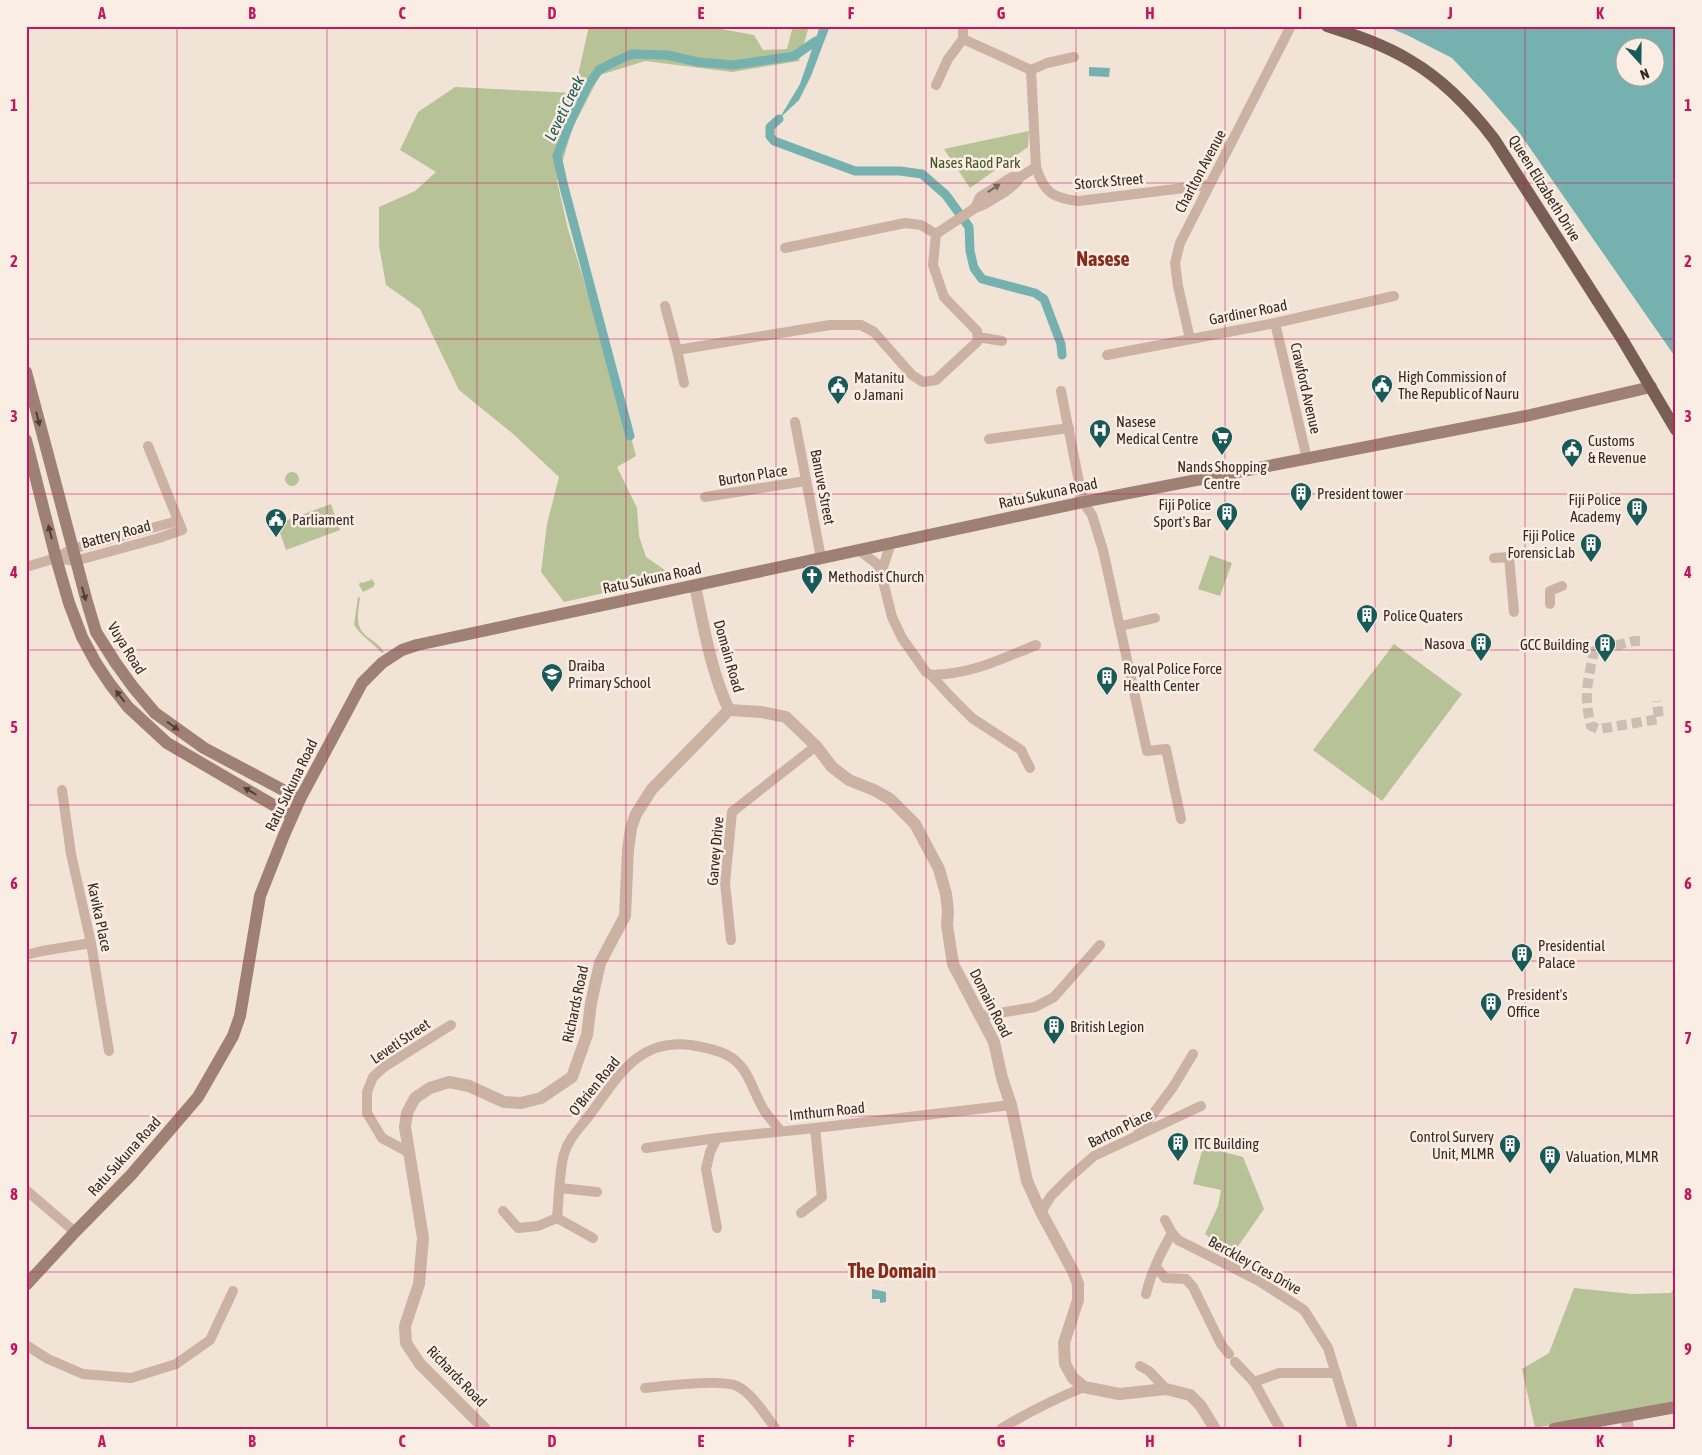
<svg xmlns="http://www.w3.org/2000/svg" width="1702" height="1455" font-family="'Asap Condensed',sans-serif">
  <rect width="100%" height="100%" fill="#f2e3d7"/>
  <g fill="#b7c297">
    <path d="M589,26h116l49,9 9,15 24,-1 6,-23h16l-10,35 -67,11 -87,-11 -45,14 -28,54 -15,52 11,48 57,186 11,41 -19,11 20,41 2,28 7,21 29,20 -111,25 -23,-30 6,-48 12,-47 -47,-44 -53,-43 -39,-81 -34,-24 -7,-40v-38l36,-16 21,-19 -36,-22 18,-38 37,-25 119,6z"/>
    <path d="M1029,131l-1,16 -58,41 -26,-39z"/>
    <circle cx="292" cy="479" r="7"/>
    <path d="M331,504l9,26 -54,20 -9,-26z"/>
    <path d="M1210,555l22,8 -12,33 -22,-7z"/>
    <path d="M371,578l4,6 -2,3 -10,5 -4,-7 1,-3 2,1 9,-3z"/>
    <path d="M358,597l2,1c-2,17 -6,29 9,40 6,4 11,8 15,14l-2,1c-10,-11 -19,-15 -28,-28z"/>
    <path d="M1394,644l68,50 -80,107 -69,-51z"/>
    <path d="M1203,1147l40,10 21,52 -32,46 -27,-21 13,-28 3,-16 -28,-6z"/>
    <path d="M1676,1285v116l-141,27 -13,-59 27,-16 25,-65 58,6 39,-1z"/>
  </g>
  <g fill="#75b1af" fill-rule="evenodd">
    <path d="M820,26h10l-19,50 -12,24 -20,19 21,-35z"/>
    <path d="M1385,26h291v332l-158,-227 -33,-38 -33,-35 -45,-23zM1624,48h30v30h-30z"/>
    <path d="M1089,67l21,1 -1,9 -20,-1z"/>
    <path d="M872,1289l14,3v10l-6,1v-4h-8z"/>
  </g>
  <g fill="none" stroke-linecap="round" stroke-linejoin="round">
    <g stroke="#75b1af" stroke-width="9">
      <path d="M779,119l-9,8v9l4,5 81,30h45l22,3 24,21 23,32 1,24 4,17 8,11 53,14 9,6 17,45 1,11"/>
      <path d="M630,436l-66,-249 -7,-31 15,-38 15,-31 12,-17 13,-7 20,-9 35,1 31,7 36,3 60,-9 22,-15"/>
    </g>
    <path stroke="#ccbeb3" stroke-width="10" stroke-dasharray="10 5" stroke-linecap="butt" d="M1640,641h-6l-40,10c-6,30 -11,44 -3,75l8,3 60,-10 -2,-18"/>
    <g stroke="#cbb2a3" stroke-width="10">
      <path d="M963,26v13l68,31 16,-7 27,-6"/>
      <path d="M1031,70l5,97c8,26 17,31 43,34l129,-16"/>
      <path d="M936,85l12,-26 15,-20"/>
      <path d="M975,208l5,-11 32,-20h8"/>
      <path d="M785,248l120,-25 16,2 15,9"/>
      <path d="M665,306l12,44"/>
      <path d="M1275,323l32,136"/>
      <path d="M978,337l24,4"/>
      <path d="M1190,339l-12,-53 -3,-23 5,-20 111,-217"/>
      <path d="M1107,355l168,-32 119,-27"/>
      <path d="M684,383l-7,-33 153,-25h31l13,7 38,43 11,7 13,-2 42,-39 -1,-10 -33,-34 -11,-32 3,-31 39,-26 10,-4 20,-12 11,-9 4,-6 16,-10"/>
      <path d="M1061,391l22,111 9,13 11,35 44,201 19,-2 15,70"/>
      <path d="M795,422l26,136"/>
      <path d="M989,439l80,-11"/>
      <path d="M705,497l101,-16"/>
      <path d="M859,550l18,14 4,9 11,44 10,21 24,34 5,3 20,22 21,21 49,32 9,18"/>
      <path d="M56,558l19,3 84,-23 23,-8 -34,-84"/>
      <path d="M1494,558l15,-1 5,55"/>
      <path d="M26,567l30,-9 16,-9 106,-28"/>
      <path d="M881,573l10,-30"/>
      <path d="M1550,604v-13l12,-5"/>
      <path d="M1121,626l34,-8"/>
      <path d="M931,675c41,-1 68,-15 105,-30"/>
      <path d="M62,790l9,64 20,89 18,108"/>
      <path d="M731,940l-6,-57 7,-71 84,-66"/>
      <path d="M26,955l16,-4 49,-8"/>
      <path d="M981,1016l54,-9 19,-10 46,-52"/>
      <path d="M1138,1134l35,-47 20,-33"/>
      <path d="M646,1148l71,-10 98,-10 196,-23"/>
      <path d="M410,1153l-28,-15 -15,-25v-21l6,-15 11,-10 67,-42"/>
      <path d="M560,1188l37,4"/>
      <path d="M26,1190l49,42"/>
      <path d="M503,1211l15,17 20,-2 19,-8"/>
      <path d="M1041,1212l10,-16 19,-19 24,-21 107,-50"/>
      <path d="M801,1213l21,-16 -7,-69"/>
      <path d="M1165,1220l7,13 6,7 81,41 45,29 24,38 25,81"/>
      <path d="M717,1228l-11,-59 4,-17 7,-14"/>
      <path d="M593,1238l-36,-20c2,-19 2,-46 7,-64 5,-17 17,-27 27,-41 27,-36 47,-75 100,-68 12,2 25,4 36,10 22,11 25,36 37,55 5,8 11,14 17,21"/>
      <path d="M1156,1267l9,11 21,1 7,8 28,57 8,10"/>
      <path d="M1146,1294c5,-22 15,-42 26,-61"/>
      <path d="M26,1345l22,14 35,15 48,4 45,-14 34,-24 23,-49"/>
      <path d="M1235,1362l19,20 26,47"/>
      <path d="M1140,1366l9,5 17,18"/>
      <path d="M1254,1382l25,-9h57"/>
      <path d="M645,1388c17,-2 78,-9 92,-2 16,8 28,29 39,43"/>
      <path d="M1001,1429c27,-17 54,-30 83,-42"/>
    </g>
    <g stroke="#cbb2a3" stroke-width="12">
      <path d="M695,586c9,42 16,85 34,124l33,2 24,5 30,29 16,21 17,13 25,10 16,9 25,25 24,45 7,25 2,17 -1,14 6,39 41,78 8,36 9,27 16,76 14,31 32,59 5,13v16l-14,43 1,21 8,14 11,9 35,7 47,-5 24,6 11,11 14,23"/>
      <path d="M1626,1416l2,13"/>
      <path d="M485,1429l-65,-65 -14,-21 -1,-17 14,-42 4,-46 -18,-111 2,-14 8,-15 15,-10 19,-6 20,4 35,16 17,1 20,-5 31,-21 15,-42 4,-32 9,-40 25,-47 3,-66 3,-22 5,-14 16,-25 77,-79"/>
    </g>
    <g stroke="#9f8074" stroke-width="12">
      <path d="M26,372l61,230 9,30 19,30 18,25 22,26 49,35 96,51"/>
      <path d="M26,440l30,118 13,45 13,34 14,26 14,21 18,23 39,36 125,73"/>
      <path d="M26,1285l49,-53 56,-57 67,-78 35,-61 7,-20 20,-120 24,-61 16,-36 62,-116 20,-20 20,-13 15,-5 666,-143 443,-86 125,-29"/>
      <path d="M1554,1429l122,-22"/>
    </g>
    <path stroke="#785e55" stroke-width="12" d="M1327,26c28,9 58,19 84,35 34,20 60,48 83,78l128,200 54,91"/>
  </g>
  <defs><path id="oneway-solid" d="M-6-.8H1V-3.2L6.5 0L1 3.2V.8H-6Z" transform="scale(1.25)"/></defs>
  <use fill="#78675e" href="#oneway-solid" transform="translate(994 188) rotate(-33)"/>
  <g fill="#503f39">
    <use href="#oneway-solid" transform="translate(38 419) rotate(76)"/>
    <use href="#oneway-solid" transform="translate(50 532) rotate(-104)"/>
    <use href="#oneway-solid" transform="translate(84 594) rotate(74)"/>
    <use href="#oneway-solid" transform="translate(120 696) rotate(-128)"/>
    <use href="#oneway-solid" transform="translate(173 726) rotate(36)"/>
    <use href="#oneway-solid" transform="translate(250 791) rotate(-150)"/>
  </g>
  <path fill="none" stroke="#c2185b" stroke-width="1" stroke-opacity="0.55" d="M177,26v1403M327,26v1403M477,26v1403M626,26v1403M776,26v1403M926,26v1403M1076,26v1403M1225,26v1403M1375,26v1403M1525,26v1403M26,183h1650M26,339h1650M26,494h1650M26,650h1650M26,805h1650M26,961h1650M26,1116h1650M26,1272h1650"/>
  <defs>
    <g id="civic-pin" transform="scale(1.125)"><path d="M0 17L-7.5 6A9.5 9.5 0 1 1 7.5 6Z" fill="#195958" stroke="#faeee4"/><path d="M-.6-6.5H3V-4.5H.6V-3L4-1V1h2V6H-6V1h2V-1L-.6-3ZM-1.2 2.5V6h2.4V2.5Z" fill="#fff"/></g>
    <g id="hospital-pin" transform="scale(1.125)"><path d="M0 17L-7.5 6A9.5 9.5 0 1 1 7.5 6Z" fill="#195958" stroke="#faeee4"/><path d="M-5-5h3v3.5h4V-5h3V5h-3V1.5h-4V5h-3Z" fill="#fff"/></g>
    <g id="supermarket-pin" transform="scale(1.125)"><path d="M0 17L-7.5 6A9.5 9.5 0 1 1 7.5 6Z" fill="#195958" stroke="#faeee4"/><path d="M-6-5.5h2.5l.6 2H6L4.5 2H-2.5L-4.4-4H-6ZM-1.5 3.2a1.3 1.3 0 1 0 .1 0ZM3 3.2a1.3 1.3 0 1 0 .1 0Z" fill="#fff"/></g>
    <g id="building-pin" transform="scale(1.125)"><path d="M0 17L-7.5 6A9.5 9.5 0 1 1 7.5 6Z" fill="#195958" stroke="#faeee4"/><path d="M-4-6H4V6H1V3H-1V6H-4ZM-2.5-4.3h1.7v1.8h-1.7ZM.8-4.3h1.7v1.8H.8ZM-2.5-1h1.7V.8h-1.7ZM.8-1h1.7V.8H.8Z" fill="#fff"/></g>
    <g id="church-pin" transform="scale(1.125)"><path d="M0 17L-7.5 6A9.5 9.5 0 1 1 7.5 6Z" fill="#195958" stroke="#faeee4"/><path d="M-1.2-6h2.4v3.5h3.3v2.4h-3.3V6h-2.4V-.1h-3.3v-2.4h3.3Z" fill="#fff"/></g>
    <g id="school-pin" transform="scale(1.125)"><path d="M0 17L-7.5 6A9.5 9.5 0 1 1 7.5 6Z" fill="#195958" stroke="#faeee4"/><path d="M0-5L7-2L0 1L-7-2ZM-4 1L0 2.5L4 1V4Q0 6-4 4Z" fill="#fff"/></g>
  </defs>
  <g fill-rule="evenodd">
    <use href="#civic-pin" x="1382" y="385"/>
    <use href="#civic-pin" x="838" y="386"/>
    <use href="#hospital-pin" x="1100" y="430"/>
    <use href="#supermarket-pin" x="1222" y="437"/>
    <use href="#civic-pin" x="1572" y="449"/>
    <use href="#building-pin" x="1301" y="493"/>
    <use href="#building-pin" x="1637" y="508"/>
    <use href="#building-pin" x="1227" y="513"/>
    <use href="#civic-pin" x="276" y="519"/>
    <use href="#building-pin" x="1591" y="544"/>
    <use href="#church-pin" x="812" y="576"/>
    <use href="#building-pin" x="1367" y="615"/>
    <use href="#building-pin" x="1481" y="643"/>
    <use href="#building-pin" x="1605" y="644"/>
    <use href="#school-pin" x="552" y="674"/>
    <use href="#building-pin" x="1107" y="677"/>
    <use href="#building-pin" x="1522" y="954"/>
    <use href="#building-pin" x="1491" y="1003"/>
    <use href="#building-pin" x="1054" y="1026"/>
    <use href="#building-pin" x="1178" y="1143"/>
    <use href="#building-pin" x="1510" y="1145"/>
    <use href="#building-pin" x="1550" y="1156"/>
  </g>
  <g text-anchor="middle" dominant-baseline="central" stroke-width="5" stroke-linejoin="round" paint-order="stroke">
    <g font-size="15" fill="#485528" stroke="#faeee4">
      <text x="975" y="162">Nases Raod Park</text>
    </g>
    <g font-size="15" fill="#352925" stroke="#faeee4">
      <text transform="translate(1200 171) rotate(-62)">Charlton Avenue</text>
      <text transform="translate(1109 181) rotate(-5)">Storck Street</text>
      <text transform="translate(1545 188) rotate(58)">Queen Elizabeth Drive</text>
      <text transform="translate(1248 312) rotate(-11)">Gardiner Road</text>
      <text transform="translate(1306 388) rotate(77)">Crawford Avenue</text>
      <text transform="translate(753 475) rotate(-9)">Burton Place</text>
      <text transform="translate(823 487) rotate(79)">Banuve Street</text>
      <text transform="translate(1048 493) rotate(-12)">Ratu Sukuna Road</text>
      <text transform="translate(116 534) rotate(-15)">Battery Road</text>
      <text transform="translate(652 578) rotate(-12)">Ratu Sukuna Road</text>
      <text transform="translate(127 648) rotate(58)">Vuya Road</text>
      <text transform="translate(729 656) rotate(74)">Domain Road</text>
      <text transform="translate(291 785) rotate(-64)">Ratu Sukuna Road</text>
      <text transform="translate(715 851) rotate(-85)">Garvey Drive</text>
      <text transform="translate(100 917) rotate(78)">Kavika Place</text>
      <text transform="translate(991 1003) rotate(63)">Domain Road</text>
      <text transform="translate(575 1004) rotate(-78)">Richards Road</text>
      <text transform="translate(400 1041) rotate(-34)">Leveti Street</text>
      <text transform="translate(594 1086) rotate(-51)">O'Brien Road</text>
      <text transform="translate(827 1111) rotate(-6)">Imthurn Road</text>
      <text transform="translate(1120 1128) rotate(-26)">Barton Place</text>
      <text transform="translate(124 1156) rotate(-48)">Ratu Sukuna Road</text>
      <text transform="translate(1255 1265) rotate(29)">Berckley Cres Drive</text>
      <text transform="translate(457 1376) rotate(46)">Richards Road</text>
    </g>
    <g font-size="15" fill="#352925" stroke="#faeee4" text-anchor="start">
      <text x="1398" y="376">High Commission of<tspan x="1398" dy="17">The Republic of Nauru</tspan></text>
      <text x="854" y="377">Matanitu<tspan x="854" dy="17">o Jamani</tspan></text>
      <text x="1116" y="421">Nasese<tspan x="1116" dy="17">Medical Centre</tspan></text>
      <text x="1588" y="440">Customs<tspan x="1588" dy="17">&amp; Revenue</tspan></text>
      <text x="1222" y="466" text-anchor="middle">Nands Shopping<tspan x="1222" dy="17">Centre</tspan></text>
      <text x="1317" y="493">President tower</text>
      <text x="1621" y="499" text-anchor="end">Fiji Police<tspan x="1621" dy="17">Academy</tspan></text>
      <text x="1211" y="504" text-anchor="end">Fiji Police<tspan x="1211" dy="17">Sport's Bar</tspan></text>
      <text x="292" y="519">Parliament</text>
      <text x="1575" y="535" text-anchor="end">Fiji Police<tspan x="1575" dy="17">Forensic Lab</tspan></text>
      <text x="828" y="576">Methodist Church</text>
      <text x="1383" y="615">Police Quaters</text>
      <text x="1465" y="643" text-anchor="end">Nasova</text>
      <text x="1589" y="644" text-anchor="end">GCC Building</text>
      <text x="568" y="665">Draiba<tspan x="568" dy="17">Primary School</tspan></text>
      <text x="1123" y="668">Royal Police Force<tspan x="1123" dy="17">Health Center</tspan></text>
      <text x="1538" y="945">Presidential<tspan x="1538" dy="17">Palace</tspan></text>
      <text x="1507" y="994">President's<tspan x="1507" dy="17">Office</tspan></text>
      <text x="1070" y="1026">British Legion</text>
      <text x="1494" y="1136" text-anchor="end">Control Survery<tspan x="1494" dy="17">Unit, MLMR</tspan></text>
      <text x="1194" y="1143">ITC Building</text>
      <text x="1566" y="1156">Valuation, MLMR</text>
    </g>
    <g font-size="16" font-style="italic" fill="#195958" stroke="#faeee4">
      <text transform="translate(564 108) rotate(-64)">Leveti Creek</text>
    </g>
    <g font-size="20" font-weight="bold" fill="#892b1a" stroke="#faeee4">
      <text x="1103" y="258">Nasese</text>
      <text x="892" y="1270">The Domain</text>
    </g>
  </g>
  <rect width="1702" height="1455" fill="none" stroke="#faeee4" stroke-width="55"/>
  <g transform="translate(1640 62) rotate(159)"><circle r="24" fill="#faeee4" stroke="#ab9f98"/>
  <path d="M0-4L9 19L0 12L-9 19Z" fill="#195958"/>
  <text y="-8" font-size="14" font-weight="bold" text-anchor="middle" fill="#352925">N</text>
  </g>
  <rect x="28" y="28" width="1646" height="1400" fill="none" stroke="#c2185b" stroke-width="2"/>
  <g font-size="16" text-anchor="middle" font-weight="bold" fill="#c2185b">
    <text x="102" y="19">A</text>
    <text x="252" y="19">B</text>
    <text x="402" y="19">C</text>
    <text x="552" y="19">D</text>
    <text x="701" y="19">E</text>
    <text x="851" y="19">F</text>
    <text x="1001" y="19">G</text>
    <text x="1150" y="19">H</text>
    <text x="1300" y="19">I</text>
    <text x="1450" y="19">J</text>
    <text x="1600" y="19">K</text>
    <text x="14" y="111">1</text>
    <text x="1688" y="111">1</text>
    <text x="14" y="267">2</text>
    <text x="1688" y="267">2</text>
    <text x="14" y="422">3</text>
    <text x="1688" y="422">3</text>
    <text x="14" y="578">4</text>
    <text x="1688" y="578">4</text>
    <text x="14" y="733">5</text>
    <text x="1688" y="733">5</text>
    <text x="14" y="889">6</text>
    <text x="1688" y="889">6</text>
    <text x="14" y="1044">7</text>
    <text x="1688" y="1044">7</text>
    <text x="14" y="1200">8</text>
    <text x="1688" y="1200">8</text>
    <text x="14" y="1355">9</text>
    <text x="1688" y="1355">9</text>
    <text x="102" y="1447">A</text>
    <text x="252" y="1447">B</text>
    <text x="402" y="1447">C</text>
    <text x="552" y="1447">D</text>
    <text x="701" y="1447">E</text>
    <text x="851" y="1447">F</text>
    <text x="1001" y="1447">G</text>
    <text x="1150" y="1447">H</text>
    <text x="1300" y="1447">I</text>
    <text x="1450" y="1447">J</text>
    <text x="1600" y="1447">K</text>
  </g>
</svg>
